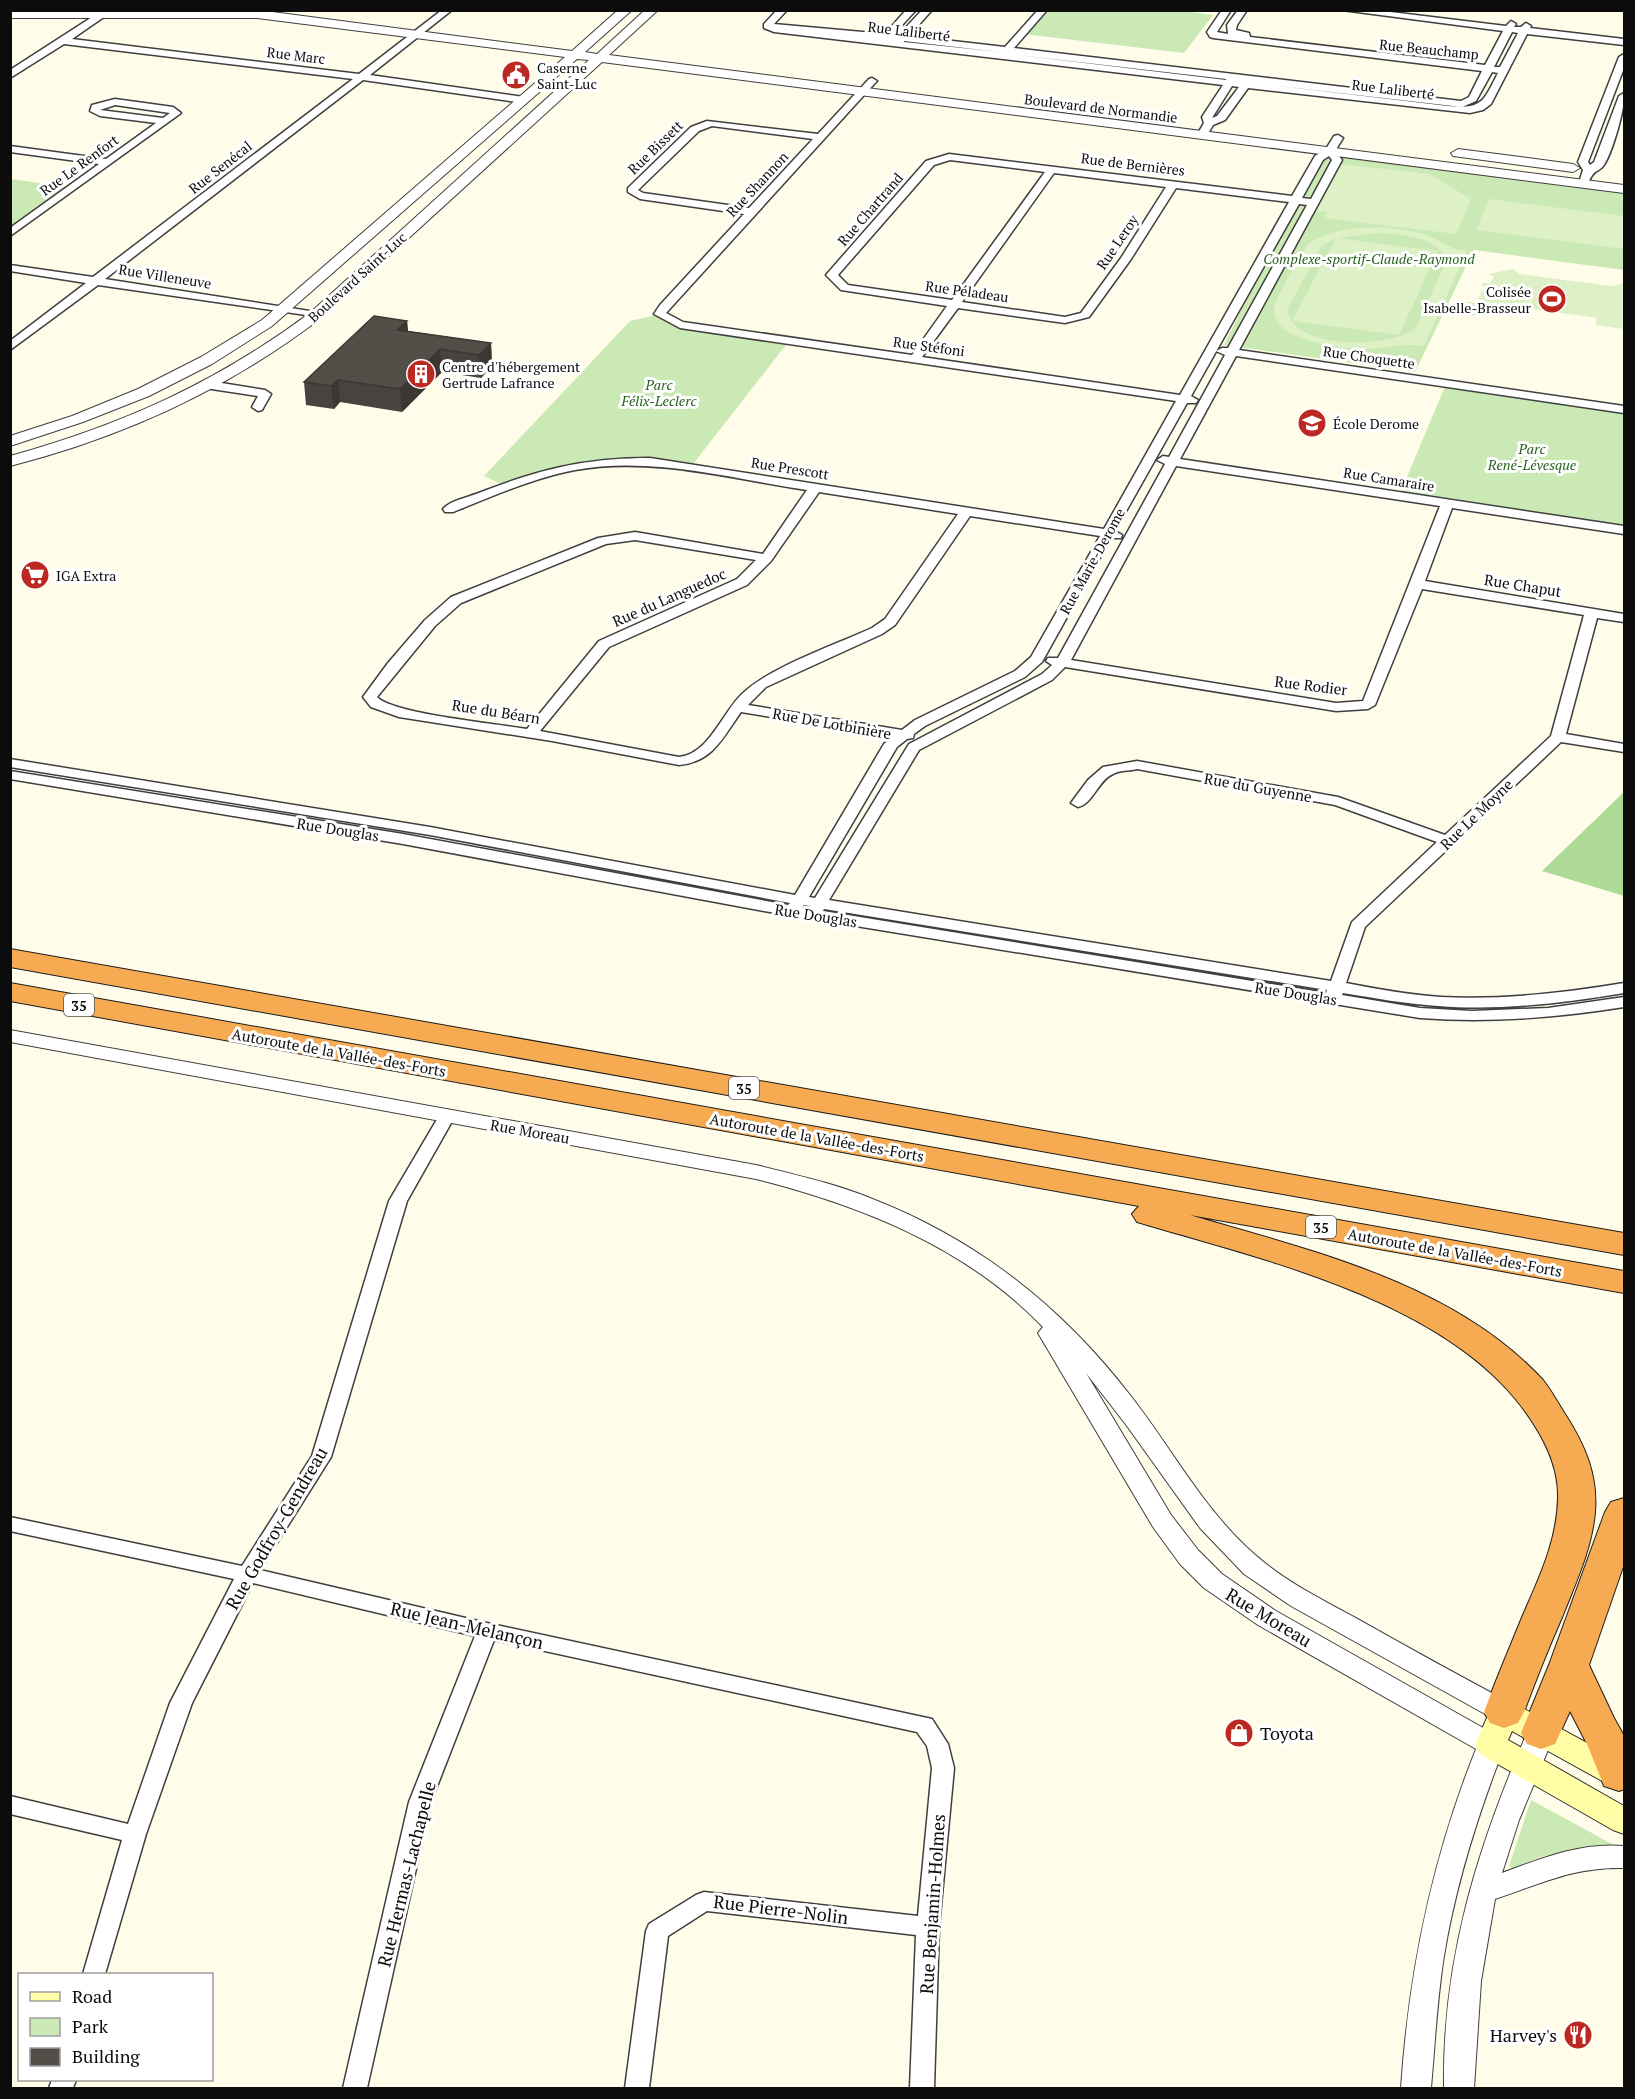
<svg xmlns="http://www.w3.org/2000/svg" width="1635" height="2099" font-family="'PT Serif',serif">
  <rect width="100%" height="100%" fill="#fffdea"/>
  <g fill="#cbe9b4">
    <path d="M1177,10l36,5 -29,38 -161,-19 20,-23z"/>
    <path d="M1326,151l298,36v83l-150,-20 -59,122 -191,-27 71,-145z"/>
    <path d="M11,179l63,9 -63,44z"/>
    <path d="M660,314l8,6 121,21 -99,127 -40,-6 -82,6 -61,19 -23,-11 146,-155z"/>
    <path d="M1446,384l178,26v120l-225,-34z"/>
    <path d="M1531,1800l83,45c-35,3 -70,6 -100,25l-5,-4z"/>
  </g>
  <path fill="#adda94" d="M1624,792v104l-82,-25z"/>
  <g fill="#def0c6" fill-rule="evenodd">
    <path d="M1340,164l90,10 41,25 -15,35 -131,-16 3,-6 -12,-1z"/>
    <path d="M1489,199l135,17v33l-148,-19z"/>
    <path d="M1381,227c14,2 29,3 43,7 17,6 24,15 43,17l-43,95c-18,-3 -36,2 -55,3 -27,0 -53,-4 -77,-15 -9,-5 -19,-13 -18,-24 0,-11 27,-54 34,-66 22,-15 47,-16 73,-17zM1377,233c21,1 64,3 69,29l-31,67c-27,19 -120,22 -128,-19l34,-63 15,-9 -44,83 107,14 39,-84 -101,-13z"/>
    <path d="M1512,269l8,5 91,12 11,-2 2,-5v50l-29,-4 2,-7 -113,-16 -7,14 -21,-2 6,-13 15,2 5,-3 -4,-1 4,-9 5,1 2,-4 -8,-1 2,-3h7l4,-6 -5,-3z"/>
  </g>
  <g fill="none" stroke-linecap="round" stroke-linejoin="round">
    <g stroke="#3f3f3f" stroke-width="3">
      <g id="minor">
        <path d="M103,10h11l-42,29 287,35 83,-64h10l-82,65 154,22 5,3 -5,3 -161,-23 -258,199 211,33 6,3 -2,2 -222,-32 -88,65v-9l76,-58 -76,-12v-6l83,12 260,-198 -289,-35 -54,34v-8z"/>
        <path d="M777,10h10l-13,14 111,10 21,-24h10l-22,24 5,1 23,-25h10l-23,26 96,11 33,-37h9l-33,38 447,53 8,-4 13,-26 -269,-33 -3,-1 -3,-5 15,-22h9l-14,22 11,2 -1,-9 11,-15h9l-10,15 -1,5 13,3 1,4 235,28 18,-34 -161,-21h32l132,16 5,-5 5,3 -2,3h7l5,-4 5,3 -1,2 94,11v6l-97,-11 -36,70 -8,6 -13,3 -222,-25 -23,32 -12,5 -7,12 -4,1 -5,-3 7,-12 -2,-6 21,-32 -449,-53 -10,-4v-4zM1512,32l6,1 -18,34h-6zM904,41l96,11 -96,-10zM1009,54l217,25v1zM1492,72l6,1c-15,29 -15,36 -50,33l-196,-23 210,24 14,-6zM1232,86l7,1 -22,29 -5,2z"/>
        <path d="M1624,54v14l-36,94 2,3 4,-3 25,-66 5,-3c2,13 -12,60 -20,72 -6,8 -9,3 -15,16h-8l-1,-2 3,-9 -5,-8 41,-105z"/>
        <path d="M872,78l5,3 -2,2 -209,230 17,9 229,33 35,-49 -106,-16 -15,-15 100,-114 23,-7 343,42 23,-40 11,-7 8,-13 4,-1 5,3 -8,13 7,9 -103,190 385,56v7l-388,-57 -56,103 444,67v8l-172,-26 -27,73 199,33v8l-27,-4 -31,116 58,10v8l-63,-10 -196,185 -19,56c31,6 63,12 95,14 62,3 122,-4 183,-14v10c-61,10 -124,18 -186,13 -32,-2 -64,-8 -95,-13l-1,2 78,13 52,3 76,-3 76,-11v10c-68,11 -135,16 -204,11l-656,-107 -361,-67 -393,-65v-8l393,63 385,71 2,-2 -360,-68 -420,-68v-8l420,68 365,68 89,-151 8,-7 -151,-25c-18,25 -28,50 -62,53l-127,-24 -153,-24 -28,-10 -8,-10 25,-34 37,-43 26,-23 147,-59 37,-6 128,22 44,-64c-75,-11 -155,-34 -232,-20 -42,8 -82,26 -122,42h-8l-2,-3c7,-8 22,-11 33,-15 61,-24 107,-36 174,-36l454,71 72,-128 -496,-73 -26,-14 6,-9 84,-91 -104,-15 -12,-7v-4l63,-61 16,-6 111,13 51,-55zM712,126l101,13 -64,69 -106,-15 -5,-3 61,-59zM1329,156l3,4 -21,39 -9,-1 21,-38zM950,160l95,12 -93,128 -104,-15 -10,-10 96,-110zM1054,173l112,14 -45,71 -40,55 -16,4 -103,-15zM1176,188l113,14 -109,193 -258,-38 36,-49 107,15 24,-6 42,-58zM1299,204l8,1 -79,143h-6l-6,3 9,4 -56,102 -6,-1 -6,4 8,4 -107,194h-10l-2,3 6,4 -10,9 -133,70 -94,154 -6,-1 88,-150 10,-8 6,-1 1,-4 11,-8 100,-49 17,-15 69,-124h10l1,-3 -7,-4 72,-128h9l2,-3 -7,-4zM1176,466l264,40 -77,195 -27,2 -265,-43zM819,492l139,22 -73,105 -13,9c-37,17 -102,39 -130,66 -20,19 -33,60 -63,63l-139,-26 69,-84 138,-62 24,-24zM970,516l130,20 -69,121 -16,14 -100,49 -13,10 -154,-25 18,-18 116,-53 13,-9zM635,540l121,20 -19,19 -138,62 -72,88c-28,-5 -134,-15 -150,-32l58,-71 26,-23 145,-59zM1422,589l162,26 -33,121 -106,99 -107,-38 -201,-36 -34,6 -15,13 -17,23 7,4c15,-3 20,-27 35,-33 6,-4 17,-3 24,-5l198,36 102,37 -85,80 -21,59 -502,-81 90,-150 133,-70 13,-13 271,44 32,-2 7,-4zM804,905l6,1 -1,3 -7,-1zM824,909l503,81 -1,3 -503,-82z"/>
        <path d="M115,99l58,8 8,6 -171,123v-8l89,-64 -89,-12v-6l96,13 50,-36 -56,-7 -10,-5 2,-6zM115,105l55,8 -7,5 -63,-8z"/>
        <path d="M209,381l56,9 6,4 -9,16 -4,1 -6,-4 6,-11 -53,-8v-6z"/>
        <path d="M447,1111l6,1 2,4 -48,85 -76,256 -71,113 227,53 445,96 16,25 6,24 -15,159 -5,161h-24l6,-153 -209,-24 -39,25 -19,152h-24l21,-157 3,-7 47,-29 8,-3 214,24 14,-148 -5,-22 -10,-14 -423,-92 -63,162 -64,286h-24l66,-286 66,-166 -222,-53 -61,120 -46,131 -41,140h-22l39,-134 -112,-26v-18l118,28 42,-121 64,-124 -224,-48v-14l232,49 70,-110 77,-255 50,-85 2,-4z"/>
        <path d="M52,2080h24l-3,8h-24z"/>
      </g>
    </g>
    <g stroke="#3f3f3f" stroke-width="2">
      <g id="tertiary">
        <path d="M10,10h247l315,41 46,-41h14l-47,42 12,2 48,-44h13l-49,45 1015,130v8l-1022,-131 -281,256c-93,71 -197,119 -311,148v-10c112,-31 208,-74 301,-144l278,-252 -12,-1 -305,267 -60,38 -63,32 -66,26 -73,24v-10l62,-20 66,-27 63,-32 61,-37 303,-263 -308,-39h-247z"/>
        <path d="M1458,149l115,15 7,4 -7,4 -120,-16 -2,-3z"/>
        <path d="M10,1030l746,135c40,10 81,19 119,35 104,41 187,107 255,195 41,52 73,114 123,158 30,27 66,45 101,64 53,30 106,59 160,88l3,7 -3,7 -10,3 -10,-3 -203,-113 -47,-32 -44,-46 -73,-102 -41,-53 85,142 27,35 24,24 54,37 225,127 4,7c-27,69 -49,138 -61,211 -7,44 -9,88 -13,132h-30c8,-118 31,-229 75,-339l-218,-124 -54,-37 -24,-24 -27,-37 -115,-194 5,-6c-77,-80 -181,-121 -287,-148l-746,-137z"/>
        <path d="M1541,1722l10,4 4,7 -36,87 -17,53c40,-15 79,-31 122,-27v22c-51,-1 -81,15 -129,31l-14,82 -7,107h-30c-2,-127 33,-240 83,-355l4,-7z"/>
      </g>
    </g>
    <g stroke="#2e2e2e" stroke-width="2">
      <path id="secondary" d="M1504,1700l11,4 109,59v27l-11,-3 -101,-56 -4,9 116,66v28l-11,-4 -133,-76 -5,-9 18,-41z"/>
    </g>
    <g stroke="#1d1d1d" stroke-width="2">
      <g id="motorway">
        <path d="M10,949l1614,284v22l-1614,-288z"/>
        <path d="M10,983l1614,288v22l-434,-78c122,36 263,68 353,165 8,10 15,23 22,34 20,31 33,61 30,98 -3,36 -19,70 -32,103 -14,32 -27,64 -39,97l-6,11 -14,5 -14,-5 -6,-11c12,-33 26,-65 39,-97 16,-37 34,-74 35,-116 1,-28 -10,-53 -25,-76 -75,-120 -268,-163 -396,-201l-5,-8 7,-8 -1129,-205z"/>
        <path d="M1624,1498v66l-35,101 25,53 10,18v53l-5,2 -15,-5 -17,-42 -17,-33 -15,33 -14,5 -14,-5 -6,-11 28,-68 56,-153 6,-10z"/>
      </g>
    </g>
    <use href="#minor" fill="#fff" fill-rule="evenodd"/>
    <use href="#tertiary" fill="#fff" fill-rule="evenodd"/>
    <use href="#secondary" fill="#fffda5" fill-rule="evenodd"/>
    <use href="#motorway" fill="#f6ab52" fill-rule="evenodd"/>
  </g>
  <path fill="#48433e" d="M407,321l1,10 83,12 1,23 -11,12 -39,-6 -40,40 -62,-10 -6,7 -28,-4 -2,-23z"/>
  <g fill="#3b3732">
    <path d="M407,321l2,22 -12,-13z"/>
    <path d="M491,343l1,23 -11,12 -2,-23z"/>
    <path d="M440,349l2,23 -40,40 -2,-23z"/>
    <path d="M338,380l2,22 -6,7 -3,-23z"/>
  </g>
  <path fill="#544e48" stroke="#3b3732" stroke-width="1.5" d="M374,316l33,5 -10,9 94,13 -12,12 -39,-6 -40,40 -62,-9 -7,6 -27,-4z"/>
  <defs>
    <g id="civic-disc" transform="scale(1.5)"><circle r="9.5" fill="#bc2923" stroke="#fff"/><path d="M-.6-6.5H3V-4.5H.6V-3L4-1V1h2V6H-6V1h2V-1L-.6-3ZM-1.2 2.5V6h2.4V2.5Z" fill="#fff"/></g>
    <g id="stadium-disc" transform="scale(1.5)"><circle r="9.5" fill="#bc2923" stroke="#fff"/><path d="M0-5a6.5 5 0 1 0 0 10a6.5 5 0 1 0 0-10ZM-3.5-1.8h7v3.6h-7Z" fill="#fff"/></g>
    <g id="building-disc" transform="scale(1.5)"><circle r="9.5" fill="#bc2923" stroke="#fff"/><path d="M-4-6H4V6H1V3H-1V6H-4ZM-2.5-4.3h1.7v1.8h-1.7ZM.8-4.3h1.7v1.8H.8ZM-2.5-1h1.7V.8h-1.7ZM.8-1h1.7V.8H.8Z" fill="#fff"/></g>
    <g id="school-disc" transform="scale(1.5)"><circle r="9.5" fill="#bc2923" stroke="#fff"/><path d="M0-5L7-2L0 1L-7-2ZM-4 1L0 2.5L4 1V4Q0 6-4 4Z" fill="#fff"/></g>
    <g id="supermarket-disc" transform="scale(1.5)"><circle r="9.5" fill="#bc2923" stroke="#fff"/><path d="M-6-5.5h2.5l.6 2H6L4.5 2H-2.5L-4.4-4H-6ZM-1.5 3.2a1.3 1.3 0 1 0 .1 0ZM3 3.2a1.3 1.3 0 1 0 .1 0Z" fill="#fff"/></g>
    <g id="shop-disc" transform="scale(1.5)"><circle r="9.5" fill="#bc2923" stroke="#fff"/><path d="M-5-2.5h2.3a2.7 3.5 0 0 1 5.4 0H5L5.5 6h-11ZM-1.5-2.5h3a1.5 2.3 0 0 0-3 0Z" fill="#fff"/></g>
    <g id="restaurant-disc" transform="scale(1.5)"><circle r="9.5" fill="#bc2923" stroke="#fff"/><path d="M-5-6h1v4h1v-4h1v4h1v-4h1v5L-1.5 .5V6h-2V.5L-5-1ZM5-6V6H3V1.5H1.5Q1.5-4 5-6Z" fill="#fff"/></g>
  </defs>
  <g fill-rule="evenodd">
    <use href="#civic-disc" x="516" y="75"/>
    <use href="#stadium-disc" x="1552" y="299"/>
    <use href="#building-disc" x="421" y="374"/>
    <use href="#school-disc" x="1312" y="423"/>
    <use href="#supermarket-disc" x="35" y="575"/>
    <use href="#shop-disc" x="1239" y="1733"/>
    <use href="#restaurant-disc" x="1578" y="2035"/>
  </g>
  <g text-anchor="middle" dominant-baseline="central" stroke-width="6" stroke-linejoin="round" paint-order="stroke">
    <g font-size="14" fill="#0c0c0c" stroke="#fff">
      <text transform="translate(909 31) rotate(7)">Rue Laliberté</text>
      <text transform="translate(1429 49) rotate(6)">Rue Beauchamp</text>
      <text transform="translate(296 55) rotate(7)">Rue Marc</text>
      <text transform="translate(1393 89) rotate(7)">Rue Laliberté</text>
      <text transform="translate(1101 108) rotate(7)">Boulevard de Normandie</text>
      <text transform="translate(655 147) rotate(-44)">Rue Bissett</text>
      <text transform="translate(1133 164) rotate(7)">Rue de Bernières</text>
      <text transform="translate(79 165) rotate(-36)">Rue Le Renfort</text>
      <text transform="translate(220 167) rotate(-38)">Rue Senécal</text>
      <text transform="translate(757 184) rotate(-47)">Rue Shannon</text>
      <text transform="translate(870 209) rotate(-49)">Rue Chartrand</text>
      <text transform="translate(1117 242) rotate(-56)">Rue Leroy</text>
      <text transform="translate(165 276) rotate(9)">Rue Villeneuve</text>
      <text transform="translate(357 277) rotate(-42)">Boulevard Saint-Luc</text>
      <text transform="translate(967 291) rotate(8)">Rue Péladeau</text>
      <text transform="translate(929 346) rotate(8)">Rue Stéfoni</text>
      <text transform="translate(1369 357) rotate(8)">Rue Choquette</text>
      <text transform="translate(790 468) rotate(9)">Rue Prescott</text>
      <text transform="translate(1389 479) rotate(9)">Rue Camaraire</text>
      <text transform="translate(1092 561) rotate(-61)">Rue Marie-Derome</text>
    </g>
    <g font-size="14" fill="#0c0c0c" stroke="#fff" text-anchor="start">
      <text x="537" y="67">Caserne<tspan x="537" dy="16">Saint-Luc</tspan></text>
      <text x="1531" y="291" text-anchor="end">Colisée<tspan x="1531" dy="16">Isabelle-Brasseur</tspan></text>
      <text x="442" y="366">Centre d'hébergement<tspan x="442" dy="16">Gertrude Lafrance</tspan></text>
      <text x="1333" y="423">École Derome</text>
      <text x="56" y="575">IGA Extra</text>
    </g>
    <g font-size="14" font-style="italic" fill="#25631c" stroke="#fff">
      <text x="1369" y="258">Complexe-sportif-Claude-Raymond</text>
      <text x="659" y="384">Parc<tspan x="659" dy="16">Félix-Leclerc</tspan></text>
      <text x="1532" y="448">Parc<tspan x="1532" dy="16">René-Lévesque</tspan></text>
    </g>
    <g fill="#fff" stroke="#555" stroke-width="1.5">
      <rect x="64" y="994" width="30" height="22" rx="4.5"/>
      <rect x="729" y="1077" width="30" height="22" rx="4.5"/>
      <rect x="1306" y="1216" width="30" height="22" rx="4.5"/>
    </g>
    <g font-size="14" font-weight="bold" fill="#0c0c0c">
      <text x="79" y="1005">35</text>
      <text x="744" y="1088">35</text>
      <text x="1321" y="1227">35</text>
    </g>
    <g font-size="15" fill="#0c0c0c" stroke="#fff">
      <text transform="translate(1523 585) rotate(9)">Rue Chaput</text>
      <text transform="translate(669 597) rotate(-24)">Rue du Languedoc</text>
      <text transform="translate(1311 685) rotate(7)">Rue Rodier</text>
      <text transform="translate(496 711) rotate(9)">Rue du Béarn</text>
      <text transform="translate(832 723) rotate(10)">Rue De Lotbinière</text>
      <text transform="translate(1258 787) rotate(10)">Rue du Guyenne</text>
      <text transform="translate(1476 814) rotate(-44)">Rue Le Moyne</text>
      <text transform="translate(338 829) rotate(9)">Rue Douglas</text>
      <text transform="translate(816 915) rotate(9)">Rue Douglas</text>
      <text transform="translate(1296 993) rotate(9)">Rue Douglas</text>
      <text transform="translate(339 1052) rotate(10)">Autoroute de la Vallée-des-Forts</text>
      <text transform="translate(530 1131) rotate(10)">Rue Moreau</text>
      <text transform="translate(817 1137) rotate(10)">Autoroute de la Vallée-des-Forts</text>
      <text transform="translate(1455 1252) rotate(10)">Autoroute de la Vallée-des-Forts</text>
    </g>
    <g font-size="18" fill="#0c0c0c" stroke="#fff">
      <text transform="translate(276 1528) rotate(-60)">Rue Godfroy-Gendreau</text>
      <text transform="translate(1269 1617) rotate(31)">Rue Moreau</text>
      <text transform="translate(467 1625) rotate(13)">Rue Jean-Melançon</text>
      <text transform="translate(406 1874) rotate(-76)">Rue Hermas-Lachapelle</text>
      <text transform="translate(932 1904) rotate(-86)">Rue Benjamin-Holmes</text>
      <text transform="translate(781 1909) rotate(7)">Rue Pierre-Nolin</text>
    </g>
    <g font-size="18" fill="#0c0c0c" stroke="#fff" text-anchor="start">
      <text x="1260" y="1733">Toyota</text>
      <text x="1557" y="2035" text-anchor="end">Harvey's</text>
    </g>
  </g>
  <rect width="1635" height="2099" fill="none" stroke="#0c0c0c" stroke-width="24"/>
  <rect x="18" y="1973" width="195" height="108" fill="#ffffff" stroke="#9e9e9e" stroke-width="1.5"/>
  <rect x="30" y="1992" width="30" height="9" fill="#fffda5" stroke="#9e9e9e" stroke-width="1.5"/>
  <text x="72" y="2003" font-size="18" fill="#0c0c0c">Road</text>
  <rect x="30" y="2018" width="30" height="18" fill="#cbe9b4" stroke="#9e9e9e" stroke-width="1.5"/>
  <text x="72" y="2033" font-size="18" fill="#0c0c0c">Park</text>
  <rect x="30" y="2048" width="30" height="18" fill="#544e48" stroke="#9e9e9e" stroke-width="1.5"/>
  <text x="72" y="2063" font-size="18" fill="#0c0c0c">Building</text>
</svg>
